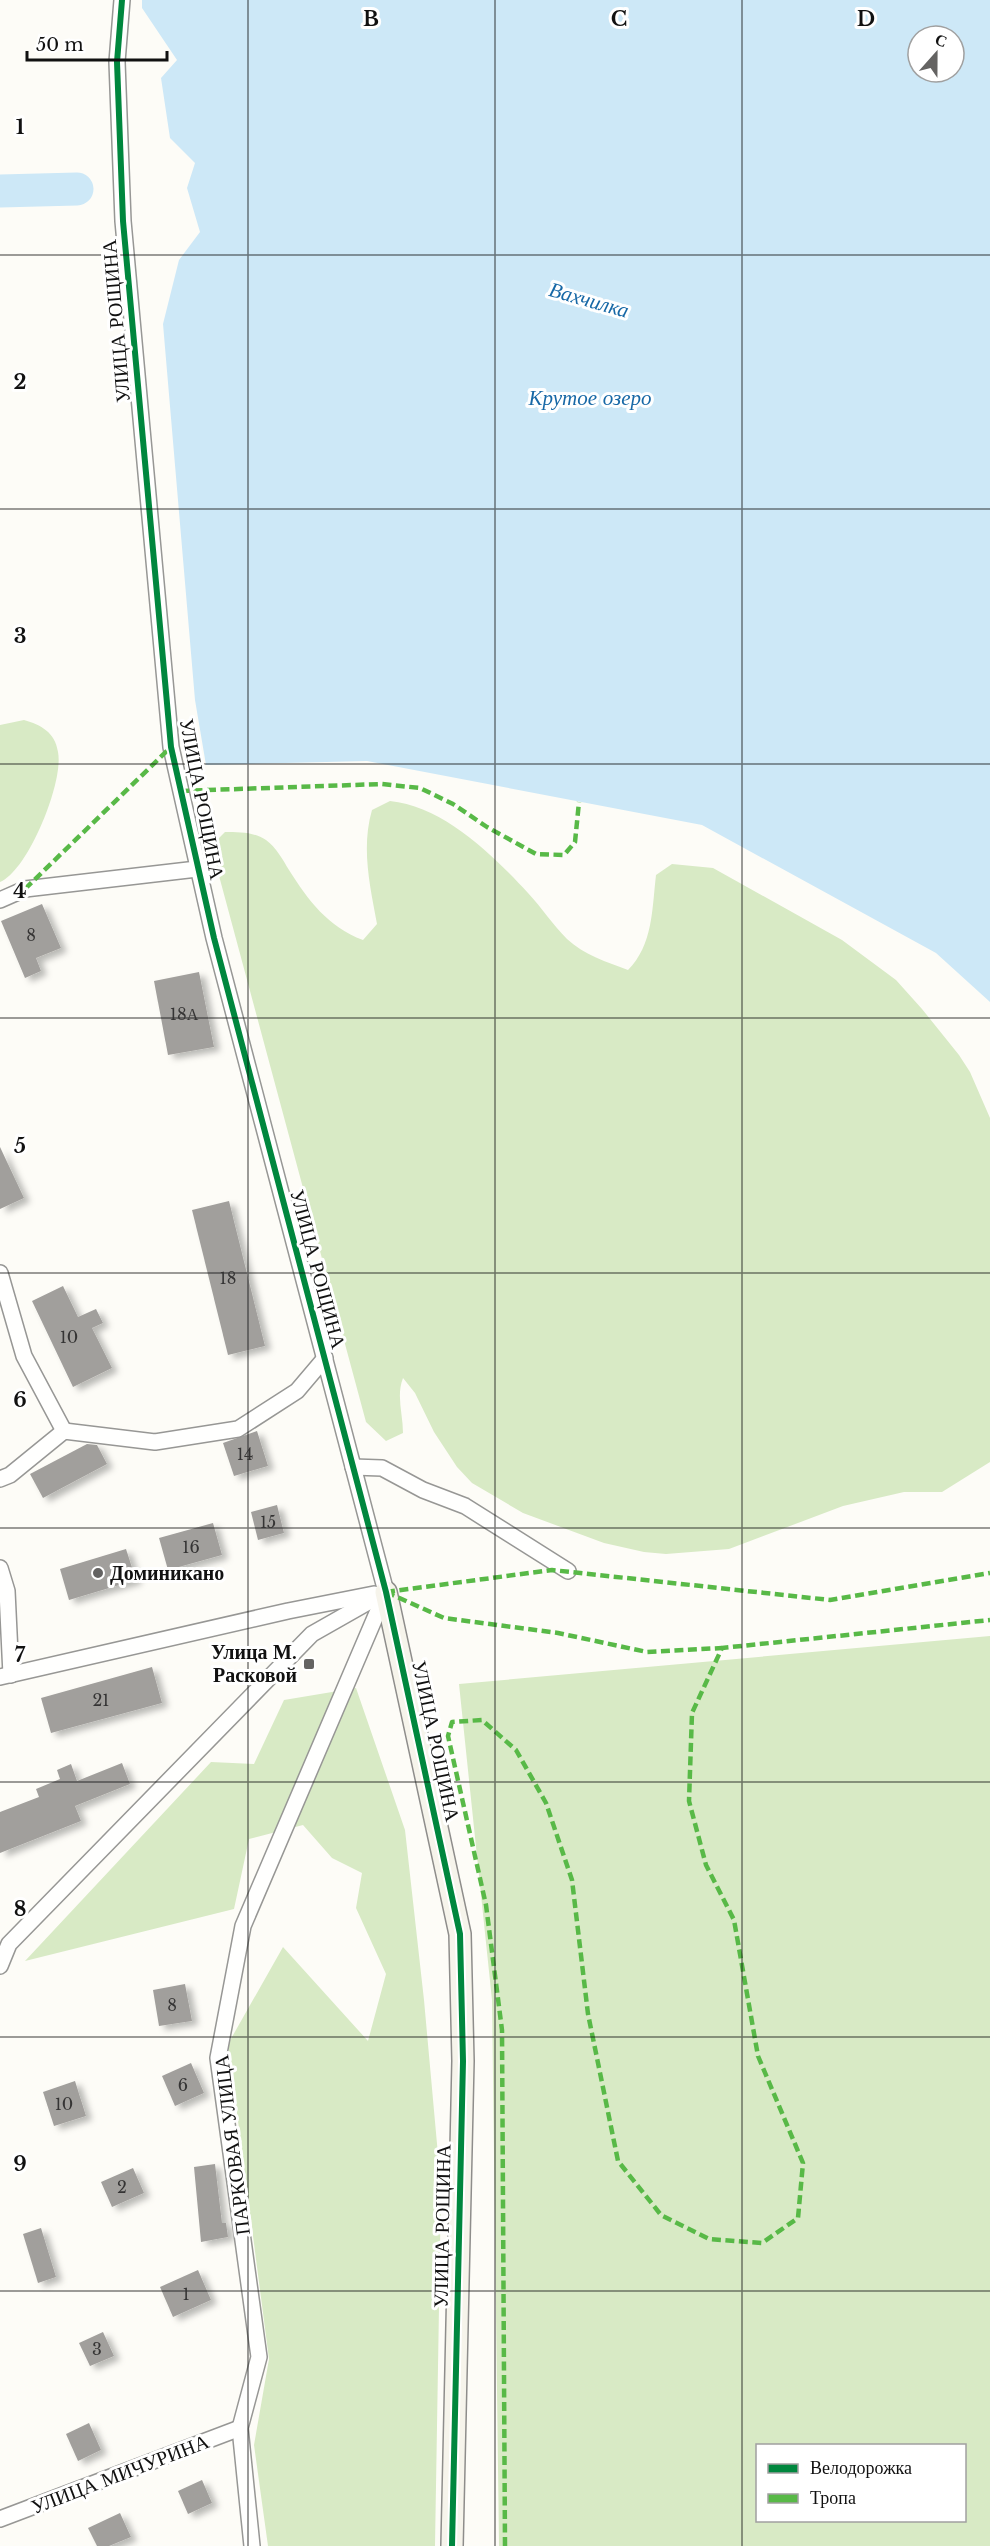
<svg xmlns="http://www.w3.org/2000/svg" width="990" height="2546" font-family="'Libre Baskerville',serif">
  <defs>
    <filter id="shadow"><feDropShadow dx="6" dy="4" stdDeviation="3" flood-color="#0004"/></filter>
  </defs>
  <rect width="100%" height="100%" fill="#fdfcf7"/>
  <g fill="#d8eac5" fill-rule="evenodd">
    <path d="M24,720c17,5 31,12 34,32 6,30 -30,119 -58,130v-157z"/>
    <path d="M390,801c53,5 103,54 138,92 14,15 25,32 39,46 17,16 40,23 61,31 25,-25 24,-61 28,-95l16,-11 41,4 129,72 54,40 26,29 37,46 11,17 20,46v344l-48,30h-38l-61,14 -114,43 -63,5 -22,-2 -40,-9 -81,-30 -51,-30 -15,-16 -23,-35 -19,-39 -12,-15c-7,18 0,36 0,55l-17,8 -20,-19 -155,-576 14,-14c14,0 29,0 41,8 10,7 17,20 23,30 19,30 39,57 74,70l14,-16c-7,-38 -16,-76 -5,-114z"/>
    <path d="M990,1636v910h-491l-7,-546 -33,-316zM758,2446h206v74h-206z"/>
    <path d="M356,1688l49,142 19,170 17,188 -6,358h-167l-14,-101 15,-86 -41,-315 55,-97 85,94 18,-67 -30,-66 6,-35 -30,-15 -29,-33 -54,14 -15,70 -209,52 186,-199 43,2 30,-64z"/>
  </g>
  <path fill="#cde8f7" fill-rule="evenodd" d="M142,0h848v1002l-54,-49 -234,-128 -335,-64 -161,4 -11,-65 -32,-376 16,-64 21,-28 -13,-44 8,-25 -25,-25 -9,-60 16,-18 -35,-52zM918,36h36v36h-36z"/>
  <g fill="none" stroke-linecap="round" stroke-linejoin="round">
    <path stroke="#cde8f7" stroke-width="33" d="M0,191l77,-2"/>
  </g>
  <g fill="#a19f9c" filter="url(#shadow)">
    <path d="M42,904l19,44 -25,10 5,13 -16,7 -24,-57z"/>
    <path d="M199,972l15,75 -46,8 -14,-74z"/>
    <path d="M0,1147l24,51 -24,11z"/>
    <path d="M229,1201l36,145 -37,9 -36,-145z"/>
    <path d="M63,1286l15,31 18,-8 7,14 -11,5 20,40 -39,19 -41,-86z"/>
    <path d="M257,1431l11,35 -34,10 -11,-33z"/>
    <path d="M87,1444l10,1 10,19 -64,34 -13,-24z"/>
    <path d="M277,1505l7,28 -26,7 -7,-28z"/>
    <path d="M213,1523l9,32 -54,15 -9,-32z"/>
    <path d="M126,1549l10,31 -67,20 -9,-31z"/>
    <path d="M152,1667l10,36 -111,30 -10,-35z"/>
    <path d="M122,1763l8,21 -55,22 6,15 -81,32v-41l39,-15 -3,-8 24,-10 -3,-9 14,-6 6,17z"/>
    <path d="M185,1984l7,37 -33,5 -6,-36z"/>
    <path d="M191,2063l13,30 -29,13 -13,-30z"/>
    <path d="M75,2081l11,35 -32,10 -11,-34z"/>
    <path d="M215,2164l7,59h4l2,14 -27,5 -7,-75z"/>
    <path d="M133,2168l11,25 -32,14 -11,-25z"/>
    <path d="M41,2228l15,49 -18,6 -15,-49z"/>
    <path d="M198,2270l13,30 -38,17 -13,-30z"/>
    <path d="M103,2332l11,24 -24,10 -11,-23z"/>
    <path d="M89,2423l12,27 -23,11 -12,-27z"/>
    <path d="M202,2480l10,23 -24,11 -10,-23z"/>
    <path d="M120,2513l11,24 -22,9h-12l-9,-18z"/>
  </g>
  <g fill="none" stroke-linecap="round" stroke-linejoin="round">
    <g stroke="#979795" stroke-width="18">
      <g id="street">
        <path d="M122,0l-5,62 6,159 48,526 43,191 172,654"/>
        <path d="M0,900l25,-11 172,-20"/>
        <path d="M0,1273l24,83 40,75"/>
        <path d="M353,1467l29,1 41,22 42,16 103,65"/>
        <path d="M0,1479l10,-4 54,-44 91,11 83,-13 59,-38 28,-33"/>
        <path d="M0,1568l7,23 4,84"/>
        <path d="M0,1677l288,-66 86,-17"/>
        <path d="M0,1966l9,-22 303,-310 74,-42"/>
        <path d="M0,2519l240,-91"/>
        <path d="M252,2546l-12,-118 19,-71 -41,-299 25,-132 143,-334"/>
      </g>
    </g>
    <g stroke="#8e8d8b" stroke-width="24">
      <path id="secondary" d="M386,1592l74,342 3,127 -11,485"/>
    </g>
    <use href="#street" stroke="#fffffe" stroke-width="15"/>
    <use href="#secondary" stroke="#f6f4eb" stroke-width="21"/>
    <g stroke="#58b947" stroke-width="4.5" stroke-dasharray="9 4.5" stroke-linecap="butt">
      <path d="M180,791l202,-7 38,4 33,16 34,23 49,27 28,1 11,-13 4,-40"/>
      <path d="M25,889l146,-142"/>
      <path d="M386,1592l166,-22 278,30 160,-27"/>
      <path d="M386,1592l58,26 114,15 89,19 75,-4"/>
      <path d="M505,2546l-3,-516 -16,-125 -38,-169 4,-14 30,-2 34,30 30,53 26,77 16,134 30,147 43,54 48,24 53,4 36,-25 5,-55 -45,-107 -24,-136 -28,-55 -17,-64 3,-88 30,-65 268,-28"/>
    </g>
    <g stroke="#fff" stroke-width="10">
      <path id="cycleway" d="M122,0l-5,62 6,159 48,526 43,191 172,654 74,342 3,127 -11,485"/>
    </g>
    <use href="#cycleway" stroke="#00873e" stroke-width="6"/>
  </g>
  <path fill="none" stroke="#111" stroke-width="1.5" stroke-opacity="0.55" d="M248,0v2546M495,0v2546M742,0v2546M0,255h990M0,509h990M0,764h990M0,1018h990M0,1273h990M0,1528h990M0,1782h990M0,2037h990M0,2291h990"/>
  <g fill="#646362" stroke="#fff" stroke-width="2">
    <circle cx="98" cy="1573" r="6"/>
    <rect x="303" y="1658" width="12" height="12" rx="3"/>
  </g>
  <g text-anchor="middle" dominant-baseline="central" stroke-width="6" stroke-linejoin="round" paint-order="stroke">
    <g font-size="16" fill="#353434">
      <text x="31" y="935">8</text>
      <text x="184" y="1014">18А</text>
      <text x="228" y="1278">18</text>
      <text x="69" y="1337">10</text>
      <text x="245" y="1454">14</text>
      <text x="268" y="1522">15</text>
      <text x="191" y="1547">16</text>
      <text x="101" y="1700">21</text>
      <text x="172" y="2005">8</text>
      <text x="183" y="2085">6</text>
      <text x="64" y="2104">10</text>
      <text x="122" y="2187">2</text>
      <text x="186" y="2294">1</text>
      <text x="97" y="2349">3</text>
    </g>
    <g font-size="20" fill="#111" stroke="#fff">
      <text transform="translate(116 321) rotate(-95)">УЛИЦА РОЩИНА</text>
      <text transform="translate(202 799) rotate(79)">УЛИЦА РОЩИНА</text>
      <text transform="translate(318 1269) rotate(75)">УЛИЦА РОЩИНА</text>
      <text transform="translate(436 1741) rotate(78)">УЛИЦА РОЩИНА</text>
      <text transform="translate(232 2145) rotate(-97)">ПАРКОВАЯ УЛИЦА</text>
      <text transform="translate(442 2226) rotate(-89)">УЛИЦА РОЩИНА</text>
      <text transform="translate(120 2474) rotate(-21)">УЛИЦА МИЧУРИНА</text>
    </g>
    <g font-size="20" font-weight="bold" fill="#111" stroke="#fff" text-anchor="start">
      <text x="110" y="1573">Доминикано</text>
      <text x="297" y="1652" text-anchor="end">Улица М.<tspan x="297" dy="23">Расковой</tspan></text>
    </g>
    <g font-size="21" font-style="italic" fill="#1768a6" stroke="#fff">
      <text transform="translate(589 300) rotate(16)">Вахчилка</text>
      <text x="590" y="398">Крутое озеро</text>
    </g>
  </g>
  <g font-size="20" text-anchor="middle" font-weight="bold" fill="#111" stroke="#fff" stroke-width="6" stroke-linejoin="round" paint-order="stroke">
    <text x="371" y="26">B</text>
    <text x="619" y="26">C</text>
    <text x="866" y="26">D</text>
    <text x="20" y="134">1</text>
    <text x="20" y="389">2</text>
    <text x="20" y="643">3</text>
    <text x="20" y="898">4</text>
    <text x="20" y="1153">5</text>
    <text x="20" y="1407">6</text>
    <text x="20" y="1662">7</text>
    <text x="20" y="1916">8</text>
    <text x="20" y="2171">9</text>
  </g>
  <rect x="756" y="2444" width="210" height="78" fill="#ffffff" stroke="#a0a0a0" stroke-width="1.5"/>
  <rect x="768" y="2464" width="30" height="9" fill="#00873e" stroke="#a0a0a0" stroke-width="1.5"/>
  <text x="810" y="2474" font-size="18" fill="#111111">Велодорожка</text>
  <rect x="768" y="2494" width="30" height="9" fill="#58b947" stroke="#a0a0a0" stroke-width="1.5"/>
  <text x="810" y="2504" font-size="18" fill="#111111">Тропа</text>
  <g transform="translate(936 54) rotate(21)"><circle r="28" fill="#ffffff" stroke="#a0a0a0" stroke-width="1.5"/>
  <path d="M0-4.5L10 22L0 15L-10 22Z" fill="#646362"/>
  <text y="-9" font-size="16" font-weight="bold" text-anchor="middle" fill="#111111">С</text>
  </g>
  <path d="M27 51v9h140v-9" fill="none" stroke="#111111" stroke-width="3"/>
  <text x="36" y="51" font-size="18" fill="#111111" stroke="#ffffff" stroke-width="4.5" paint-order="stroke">50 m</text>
</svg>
